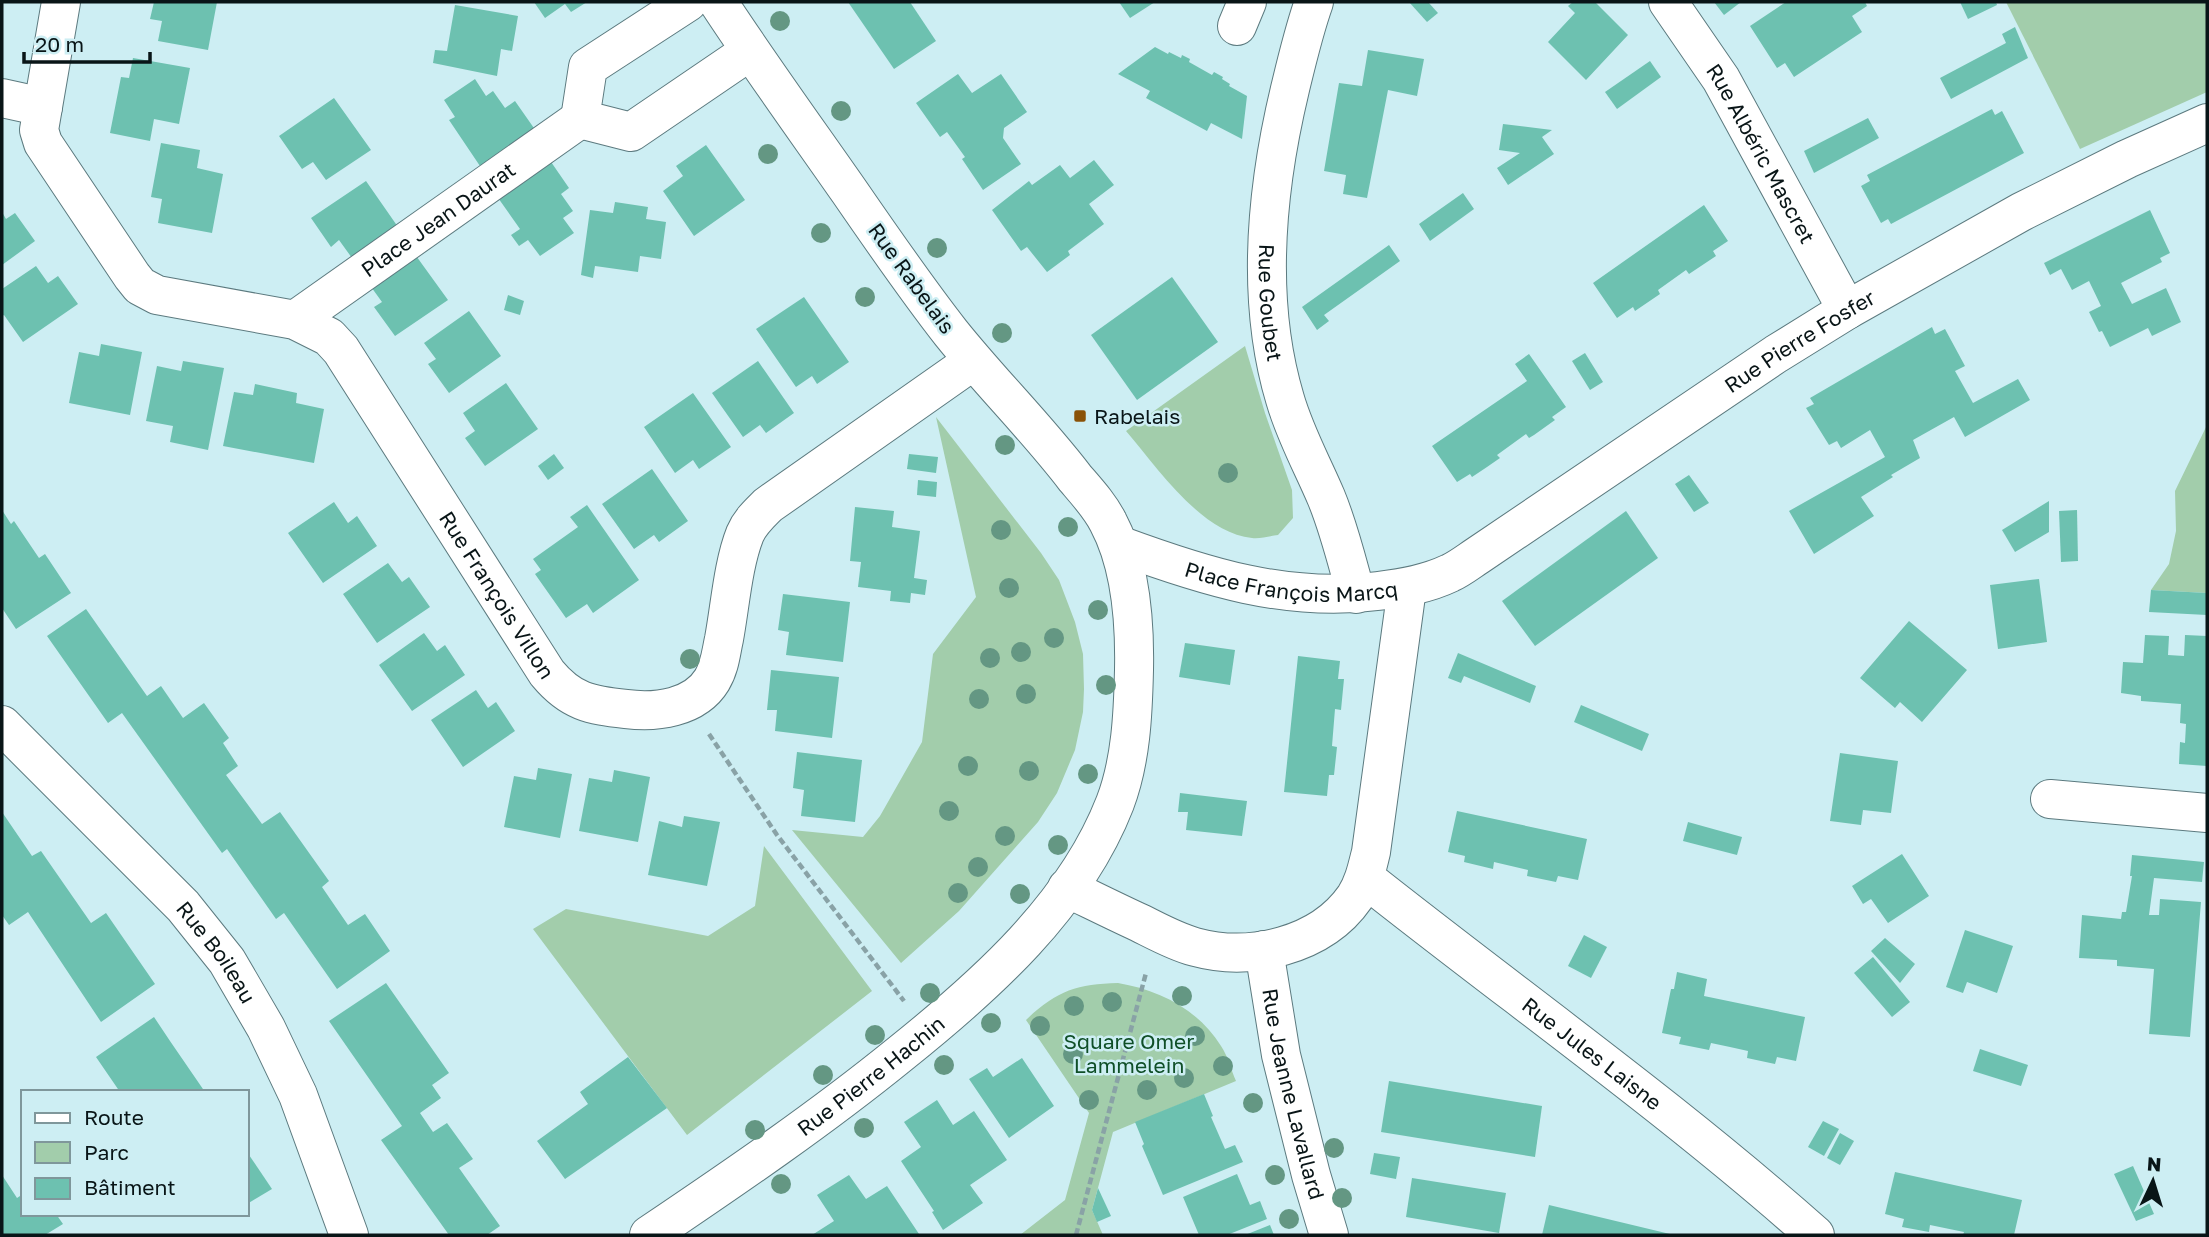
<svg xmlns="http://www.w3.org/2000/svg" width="2209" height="1237" font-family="'Golos Text',sans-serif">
  <rect width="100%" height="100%" fill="#cdeef3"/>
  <g fill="#a2cdab">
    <path d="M2006,2h201v90l-127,57z"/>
    <path d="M1245,346l20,67 27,77 1,28 -15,17c-8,1 -18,4 -26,3 -51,-5 -95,-71 -126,-107z"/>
    <path d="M936,417l105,136 18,27 16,42 8,32 1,35 -1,23 -8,38 -18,43 -19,29 -79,89 -58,52 -109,-133 71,7 17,-21 42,-74 11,-88 43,-57z"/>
    <path d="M2207,425v168l-56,-3 18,-26 7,-33 -1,-40z"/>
    <path d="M764,846l108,145 -185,144 -154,-206 33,-20 142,27 47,-30z"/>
    <path d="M1118,983c41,7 80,26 103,63 7,10 10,24 15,35l-123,51 -21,78 11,25h-83l45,-35 24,-87 -63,-93c30,-29 51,-36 92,-37z"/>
  </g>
  <g fill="#6dc1b0">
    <path d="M154,2h63l-9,48 -50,-9 4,-20 -12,-2z"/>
    <path d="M534,2h53l-16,10 -6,-8 -20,14z"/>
    <path d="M848,2h62l26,39 -42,28z"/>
    <path d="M1119,2h36l-25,16z"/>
    <path d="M1409,2h19l10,11 -11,9z"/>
    <path d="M1573,2h22l33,33 -42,45 -38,-38 27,-29 -7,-7z"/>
    <path d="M1714,2h27l-17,13z"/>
    <path d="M1786,2h79l2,4 -15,10 10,16 -68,45 -9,-14 -8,5 -27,-42z"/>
    <path d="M1960,2h36l1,3 -29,14z"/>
    <path d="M455,5l63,11 -6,35 -11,-2 -4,27 -64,-13 2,-13 12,1z"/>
    <path d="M2015,27l13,31 -77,41 -11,-21 66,-35 -4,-9z"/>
    <path d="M1155,47l13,7 1,-2 12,6 1,-3 8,4 -1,3 23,13 2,-3 9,5 -1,2 8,5 -1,2 18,10 -5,43 -31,-16 -4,8 -61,-33 4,-7 -32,-17z"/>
    <path d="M1368,50l56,9 -7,37 -29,-6 -21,108 -24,-4 3,-19 -22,-4 15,-88 23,3z"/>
    <path d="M133,58l57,10 -11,56 -25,-5 -4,22 -40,-8 11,-56 8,1z"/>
    <path d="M1650,61l11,16 -44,32 -12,-17z"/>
    <path d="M958,74l14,19 29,-19 26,38 -23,16 -1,10 18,26 -38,26 -21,-31 3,-2 -18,-25 -7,5 -24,-34z"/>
    <path d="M475,79l11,17 7,-5 12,17 10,-7 21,30 -54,38 -33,-49 6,-3 -11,-17z"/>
    <path d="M334,98l37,52 -45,30 -13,-18 -11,7 -23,-33z"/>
    <path d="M1992,109l3,6 7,-4 22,42 -133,71 -3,-5 -7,4 -20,-37 9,-5 -3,-6z"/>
    <path d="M1868,118l11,20 -65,35 -10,-22z"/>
    <path d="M1503,124l49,6 -10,7 12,17 -46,31 -11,-17 23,-15 -21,-3z"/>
    <path d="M161,143l39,7 -3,18 26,6 -11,59 -54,-10 4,-24 -11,-2z"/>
    <path d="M706,145l39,55 -51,36 -31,-45 20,-15 -7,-10z"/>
    <path d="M549,159l20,29 -8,6 12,17 -10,7 11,15 -34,23 -12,-16 -9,6 -8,-11 9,-6 -24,-34z"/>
    <path d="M1094,160l20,25 -25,19 15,20 -36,27 2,4 -23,17 -20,-25 -6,4 -29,-41 37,-29 3,4 28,-20 10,13z"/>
    <path d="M366,181l32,46 -46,31 -13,-18 -8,7 -20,-29z"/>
    <path d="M1463,193l11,16 -44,32 -11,-17z"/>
    <path d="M615,202l33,5 -2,12 20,3 -5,37 -21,-3 -2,16 -43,-6 -2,12 -12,-3 9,-65 23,3z"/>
    <path d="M1704,205l24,36 -15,10 3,5 -27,18 -3,-4 -28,20 2,4 -25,17 -2,-4 -16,11 -24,-35z"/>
    <path d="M2150,210l20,43 -10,5 2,4 -41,21 11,21 34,-16 15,34 -29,14 -4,-8 -38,19 -8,-16 -3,1 -10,-20 12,-6 -12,-25 -17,9 -11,-21 -11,6 -6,-12z"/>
    <path d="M2,212l4,7 9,-6 20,28 -33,24z"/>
    <path d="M1389,245l11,16 -76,54 5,6 -12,9 -15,-23z"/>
    <path d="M414,253l34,47 -53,36 -21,-29 8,-5 -13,-18z"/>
    <path d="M36,266l12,17 10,-7 20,28 -55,38 -19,-27 -2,1v-27z"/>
    <path d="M1172,277l46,65 -81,58 -46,-65z"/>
    <path d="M508,295l16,6 -4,14 -16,-5z"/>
    <path d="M804,297l45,65 -32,22 -5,-8 -16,11 -40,-58z"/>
    <path d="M469,311l32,45 -52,37 -21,-29 8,-5 -12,-16z"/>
    <path d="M1932,327l3,7 10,-5 20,37 -10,5 18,32 45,-24 12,21 -65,37 -11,-20 -41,23 7,18 -29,17 2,2 -32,20 13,19 -60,38 -25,-43 96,-54 -15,-27 -29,18 -4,-7 -8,4 -23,-37 8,-4 -4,-6z"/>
    <path d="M101,344l41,8 -12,63 -61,-12 10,-51 20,4z"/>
    <path d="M1585,353l18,29 -13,8 -18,-29z"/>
    <path d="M1529,354l37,53 -14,10 3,3 -21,15 -5,3 -3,-4 -29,21 3,3 -13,9 -15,10 -2,-3 -13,8 -25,-36 95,-65 -12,-17z"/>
    <path d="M183,361l41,7 -16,82 -38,-8 3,-16 -27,-5 11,-55 24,5z"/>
    <path d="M758,361l36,52 -28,20 -6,-8 -17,12 -31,-44z"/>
    <path d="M506,383l32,46 -53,37 -20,-28 10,-7 -12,-18z"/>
    <path d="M255,384l42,9 -1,10 28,6 -10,54 -91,-17 11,-54 19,3z"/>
    <path d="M693,393l38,54 -32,22 -6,-9 -18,13 -31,-46z"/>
    <path d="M554,454l10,14 -16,12 -10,-14z"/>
    <path d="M909,454l29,3 -2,16 -29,-4z"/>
    <path d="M652,469l36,52 -29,21 -5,-7 -20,14 -32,-45z"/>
    <path d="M1689,475l20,28 -15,9 -19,-28z"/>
    <path d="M918,480l19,2 -1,15 -19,-2z"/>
    <path d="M2049,501v31l-34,20 -13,-22z"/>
    <path d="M334,502l14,21 9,-7 20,30 -54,37 -35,-50z"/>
    <path d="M587,505l52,75 -46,33 -6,-9 -21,14 -31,-44 6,-4 -8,-11 45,-32 -8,-10z"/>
    <path d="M855,507l39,4 -2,16 28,4 -6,47 13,2 -2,15 -14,-2 -1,10 -20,-2 1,-10 -33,-4 3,-25 -11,-1z"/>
    <path d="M2,510l9,14 3,-3 25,37 6,-4 26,39 -55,36 -14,-21z"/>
    <path d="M2077,510l1,51 -17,1 -2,-51z"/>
    <path d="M1626,511l32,47 -123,88 -33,-45z"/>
    <path d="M388,563l14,19 7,-5 21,30 -53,36 -34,-49z"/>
    <path d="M2039,579l8,63 -49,7 -8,-64z"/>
    <path d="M2151,590l56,3v22l-58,-3z"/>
    <path d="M783,594l67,8 -7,60 -57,-7 3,-23 -11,-2z"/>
    <path d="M86,609l61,87 14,-10 22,32 21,-15 25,35 -6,5 15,23 -12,9 36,49 18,-12 49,69 -7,6 26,38 17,-11 25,37 -53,38 -53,-76 -8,6 -49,-70 -5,4 -100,-140 -14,10 -61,-87z"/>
    <path d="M1909,621l58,49 -45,52 -22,-20 -5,6 -35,-30z"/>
    <path d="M424,633l13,18 8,-6 20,30 -53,36 -33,-46z"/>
    <path d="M2145,635l24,1 -1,19 16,1 1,-21 22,1v130l-28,-2 1,-22 5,1 1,-19 -6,-1 1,-19 -40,-3v-5l-20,-3 2,-31 20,1z"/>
    <path d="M1185,643l50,7 -5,35 -51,-8z"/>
    <path d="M1458,653l78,33 -6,17 -66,-27 -3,7 -13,-5z"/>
    <path d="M1298,656l42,5 -2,18h6l-3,31 -6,-1 -3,37 5,1 -3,28h-5l-2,21 -43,-4z"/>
    <path d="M771,670l68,7 -7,61 -57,-7 2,-21h-10z"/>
    <path d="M476,690l12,18 8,-6 19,29 -52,36 -32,-47z"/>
    <path d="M1581,705l68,29 -7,17 -68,-29z"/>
    <path d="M797,752l65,8 -7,62 -54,-6 3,-26 -11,-2z"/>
    <path d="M1840,753l58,8 -7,52 -28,-3 -2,15 -31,-4z"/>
    <path d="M538,768l34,6 -12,64 -56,-11 10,-51 22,4z"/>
    <path d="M614,770l36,7 -12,65 -59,-11 10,-53 23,4z"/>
    <path d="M1180,793l67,8 -5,35 -56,-6 2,-18h-10z"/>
    <path d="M1457,811l130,28 -9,41 -20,-4 -2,6 -29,-6 1,-6 -34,-8 -1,7 -29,-7 1,-6 -17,-4z"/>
    <path d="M2,812l30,44 9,-5 50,72 15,-10 49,71 -54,38 -73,-110 -19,13 -7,-10z"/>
    <path d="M684,816l36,6 -13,64 -59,-11 11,-54 23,6z"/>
    <path d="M1688,822l54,15 -5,18 -54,-14z"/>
    <path d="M1902,854l27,42 -41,27 -17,-24 -8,5 -11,-18z"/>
    <path d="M2132,855l72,7 -2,20 -48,-4 -5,37h10l1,-16 41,3 -11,135 -41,-3 5,-65 -37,-3v-6l-38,-2 3,-43 39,4 1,-7h4l6,-36h-2z"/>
    <path d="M1965,930l48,16 -16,47 -30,-11 -4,11 -17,-6z"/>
    <path d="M1584,935l23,12 -16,31 -23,-12z"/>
    <path d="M1885,938l30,26 -15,19 -29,-32z"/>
    <path d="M1873,957l37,45 -18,15 -38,-44z"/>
    <path d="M1677,972l30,7 -3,17 101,21 -9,44 -19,-4 -2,7 -28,-6 1,-7 -18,-4 -19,-4 -2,7 -30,-6 2,-7 -19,-4 9,-44h3z"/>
    <path d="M386,983l63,90 -17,12 9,13 -21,15 13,19 14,-9 26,36 -14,9 41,58 -13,9h-38l-68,-95 21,-14 -73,-105z"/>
    <path d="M154,1017l16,24 35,51h-85l-24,-35z"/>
    <path d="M1980,1049l48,16 -7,21 -48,-15z"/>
    <path d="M628,1057l39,51 -102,71 -28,-38 51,-37 -8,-12z"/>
    <path d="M1022,1058l32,48 -45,32 -40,-59 18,-11 6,9z"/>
    <path d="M1389,1081l153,25 -7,51 -154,-25z"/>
    <path d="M1204,1094l9,22 -2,1 14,32 10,-4 8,17 -80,33 -21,-49 2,-2 -9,-22z"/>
    <path d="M937,1100l16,25 21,-14 33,49 -37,25 13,18 -40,27 -11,-18 2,-1 -33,-50 20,-14 -17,-25z"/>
    <path d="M1823,1121l16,8 -15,27 -16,-9z"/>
    <path d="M1840,1133l14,8 -14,24 -13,-7z"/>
    <path d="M247,1152l25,37 -25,15z"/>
    <path d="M1374,1153l26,4 -4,22 -26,-5z"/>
    <path d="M2133,1166l21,48 -18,7 -22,-47z"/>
    <path d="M1895,1172l127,28 -8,35h-51l1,-3 -34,-7 -1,7 -27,-5 2,-8 -19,-5z"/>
    <path d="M1237,1174l13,31 10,-4 7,18 -40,16h-28l-16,-38z"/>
    <path d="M2,1175l15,23 6,-4v20h33l7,10 -18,11h-43z"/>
    <path d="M849,1175l17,24 21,-13 32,48 -107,1 22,-14 -17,-26z"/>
    <path d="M1412,1178l94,15 -7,40 -93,-16z"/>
    <path d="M1098,1188l13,28 -14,6 -5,-12z"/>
    <path d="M1549,1205l121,29v1h-128z"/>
    <path d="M1270,1225l4,10h-29z"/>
  </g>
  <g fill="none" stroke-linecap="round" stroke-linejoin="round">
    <g stroke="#5c7a7f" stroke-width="40">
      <g id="street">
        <path id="s1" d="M61,2l-22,128 4,13 89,133 8,10 17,9 138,25 34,17 12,13 206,323c24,29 43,32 79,36 30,4 69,-1 86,-29 8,-13 9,-28 12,-41 6,-32 9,-75 21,-105 5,-12 14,-20 23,-29l205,-144"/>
        <path d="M688,2l-100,65 -8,52 51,13 119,-81"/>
        <path id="s2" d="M1314,2c-10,28 -17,58 -24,87 -24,100 -35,210 -5,310 10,35 27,65 41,98 13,31 21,65 30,97"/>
        <path id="s3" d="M1668,2l53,77 126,231"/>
        <path d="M1237,26l10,-24"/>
        <path d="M2,98l41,9"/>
        <path id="s4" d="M295,320l285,-201"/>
        <path id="s5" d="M1119,545c84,31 168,58 259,46 25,-3 49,-7 72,-18 9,-4 18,-11 27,-17l299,-202 71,-44 174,-98 106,-53 80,-36"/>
        <path id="s6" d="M2,725l181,181 44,55 39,67 32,67 51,140"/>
        <path d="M2050,799l157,14"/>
        <path id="s7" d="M1365,878c150,119 307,230 450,357"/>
        <path d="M1067,888c25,12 49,24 73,35 18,9 36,19 55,24 55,15 126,-1 160,-50 9,-14 12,-29 16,-45l36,-264"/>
        <path id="s8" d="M1264,950l17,105 30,120 18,60"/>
        <path id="s9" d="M649,1235c86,-58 171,-116 251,-181 85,-68 175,-148 215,-251 16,-42 18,-89 19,-133 1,-48 -3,-105 -26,-148 -8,-16 -21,-30 -33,-44 -39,-51 -84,-95 -124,-145 -36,-46 -69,-94 -102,-142 -44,-63 -89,-125 -131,-189"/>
      </g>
    </g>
    <g stroke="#89a2a6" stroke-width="4.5" stroke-dasharray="7 3.5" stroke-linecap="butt">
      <path d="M709,734l68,101 127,166"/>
      <path d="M1076,1235l70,-262"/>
    </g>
    <use href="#street" stroke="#fff" stroke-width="38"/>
  </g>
  <g fill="#649783">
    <circle cx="780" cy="21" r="10"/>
    <circle cx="841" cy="111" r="10"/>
    <circle cx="768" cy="154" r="10"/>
    <circle cx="821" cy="233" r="10"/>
    <circle cx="937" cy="248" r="10"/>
    <circle cx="865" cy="297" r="10"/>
    <circle cx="1002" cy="333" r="10"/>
    <circle cx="1005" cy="445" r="10"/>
    <circle cx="1228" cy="473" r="10"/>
    <circle cx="1068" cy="527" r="10"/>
    <circle cx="1001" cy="530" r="10"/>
    <circle cx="1009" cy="588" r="10"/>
    <circle cx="1098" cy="610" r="10"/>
    <circle cx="1054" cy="638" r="10"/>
    <circle cx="1021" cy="652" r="10"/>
    <circle cx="990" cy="658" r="10"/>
    <circle cx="690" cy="659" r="10"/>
    <circle cx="1106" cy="685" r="10"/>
    <circle cx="1026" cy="694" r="10"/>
    <circle cx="979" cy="699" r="10"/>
    <circle cx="968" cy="766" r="10"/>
    <circle cx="1029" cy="771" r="10"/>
    <circle cx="1088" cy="774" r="10"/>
    <circle cx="949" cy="811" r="10"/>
    <circle cx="1005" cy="836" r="10"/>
    <circle cx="1058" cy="845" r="10"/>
    <circle cx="978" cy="867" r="10"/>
    <circle cx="958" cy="893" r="10"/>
    <circle cx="1020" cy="894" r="10"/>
    <circle cx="930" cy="993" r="10"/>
    <circle cx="1182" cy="996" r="10"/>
    <circle cx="1112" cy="1002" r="10"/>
    <circle cx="1074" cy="1006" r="10"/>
    <circle cx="991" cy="1023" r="10"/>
    <circle cx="1040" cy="1026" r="10"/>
    <circle cx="875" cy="1035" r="10"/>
    <circle cx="1195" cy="1036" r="10"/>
    <circle cx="1073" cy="1054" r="10"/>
    <circle cx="944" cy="1065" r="10"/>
    <circle cx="1223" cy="1066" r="10"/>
    <circle cx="823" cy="1075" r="10"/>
    <circle cx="1184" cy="1078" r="10"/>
    <circle cx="1147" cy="1090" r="10"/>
    <circle cx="1089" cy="1100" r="10"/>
    <circle cx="1253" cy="1103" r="10"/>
    <circle cx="864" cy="1128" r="10"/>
    <circle cx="755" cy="1130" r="10"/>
    <circle cx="1334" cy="1148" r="10"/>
    <circle cx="1275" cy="1175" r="10"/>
    <circle cx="781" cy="1184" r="10"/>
    <circle cx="1342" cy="1198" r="10"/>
    <circle cx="1289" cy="1219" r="10"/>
  </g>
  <rect fill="#8a5207" stroke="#cdeef3" stroke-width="2.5" x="1073" y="409" width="14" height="14" rx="3.5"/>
  <g text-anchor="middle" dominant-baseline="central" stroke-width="5" stroke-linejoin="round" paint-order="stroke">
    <g font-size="21" fill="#091517" stroke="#cdeef3">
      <text stroke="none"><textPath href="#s3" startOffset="178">Rue Albéric Mascret</textPath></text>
      <text stroke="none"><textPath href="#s4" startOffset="175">Place Jean Daurat</textPath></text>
      <text transform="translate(912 278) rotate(54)">Rue Rabelais</text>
      <text stroke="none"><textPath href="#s2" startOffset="306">Rue Goubet</textPath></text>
      <text stroke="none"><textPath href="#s5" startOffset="760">Rue Pierre Fosfer</textPath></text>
      <text stroke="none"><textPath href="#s5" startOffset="178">Place François Marcq</textPath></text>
      <text stroke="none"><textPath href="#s1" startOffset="822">Rue François Villon</textPath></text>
      <text stroke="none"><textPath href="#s6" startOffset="313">Rue Boileau</textPath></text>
      <text stroke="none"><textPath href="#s7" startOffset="287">Rue Jules Laisne</textPath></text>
      <text stroke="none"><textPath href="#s9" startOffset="273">Rue Pierre Hachin</textPath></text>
      <text stroke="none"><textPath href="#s8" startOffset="147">Rue Jeanne Lavallard</textPath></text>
    </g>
    <g font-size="21" fill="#091517" stroke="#cdeef3" text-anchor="start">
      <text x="1094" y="416">Rabelais</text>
    </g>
    <g font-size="21" fill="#0f4f27" stroke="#cdeef3">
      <text x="1129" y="1041">Square Omer<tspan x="1129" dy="24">Lammelein</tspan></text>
    </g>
  </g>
  <rect width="2209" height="1237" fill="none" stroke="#091517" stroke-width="7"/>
  <rect x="21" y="1090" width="228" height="126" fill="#cdeef3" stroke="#7f979b" stroke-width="2"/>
  <rect x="35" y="1113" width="35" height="10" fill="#ffffff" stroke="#7f979b" stroke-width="2"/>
  <text x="84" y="1125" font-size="21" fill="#091517">Route</text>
  <rect x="35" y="1142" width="35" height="21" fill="#a2cdab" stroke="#7f979b" stroke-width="2"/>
  <text x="84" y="1160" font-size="21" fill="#091517">Parc</text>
  <rect x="35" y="1178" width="35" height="21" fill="#6dc1b0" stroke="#7f979b" stroke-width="2"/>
  <text x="84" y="1195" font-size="21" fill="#091517">Bâtiment</text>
  <g transform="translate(2153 1181) rotate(4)" stroke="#cdeef3" stroke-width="5" paint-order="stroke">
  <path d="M0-5L12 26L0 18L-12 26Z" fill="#091517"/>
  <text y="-10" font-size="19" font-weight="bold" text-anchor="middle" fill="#091517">N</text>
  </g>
  <path d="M24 52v10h126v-10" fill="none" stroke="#091517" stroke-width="3.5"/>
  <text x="35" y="52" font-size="21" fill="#091517" stroke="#cdeef3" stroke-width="5" paint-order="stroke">20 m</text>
</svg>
